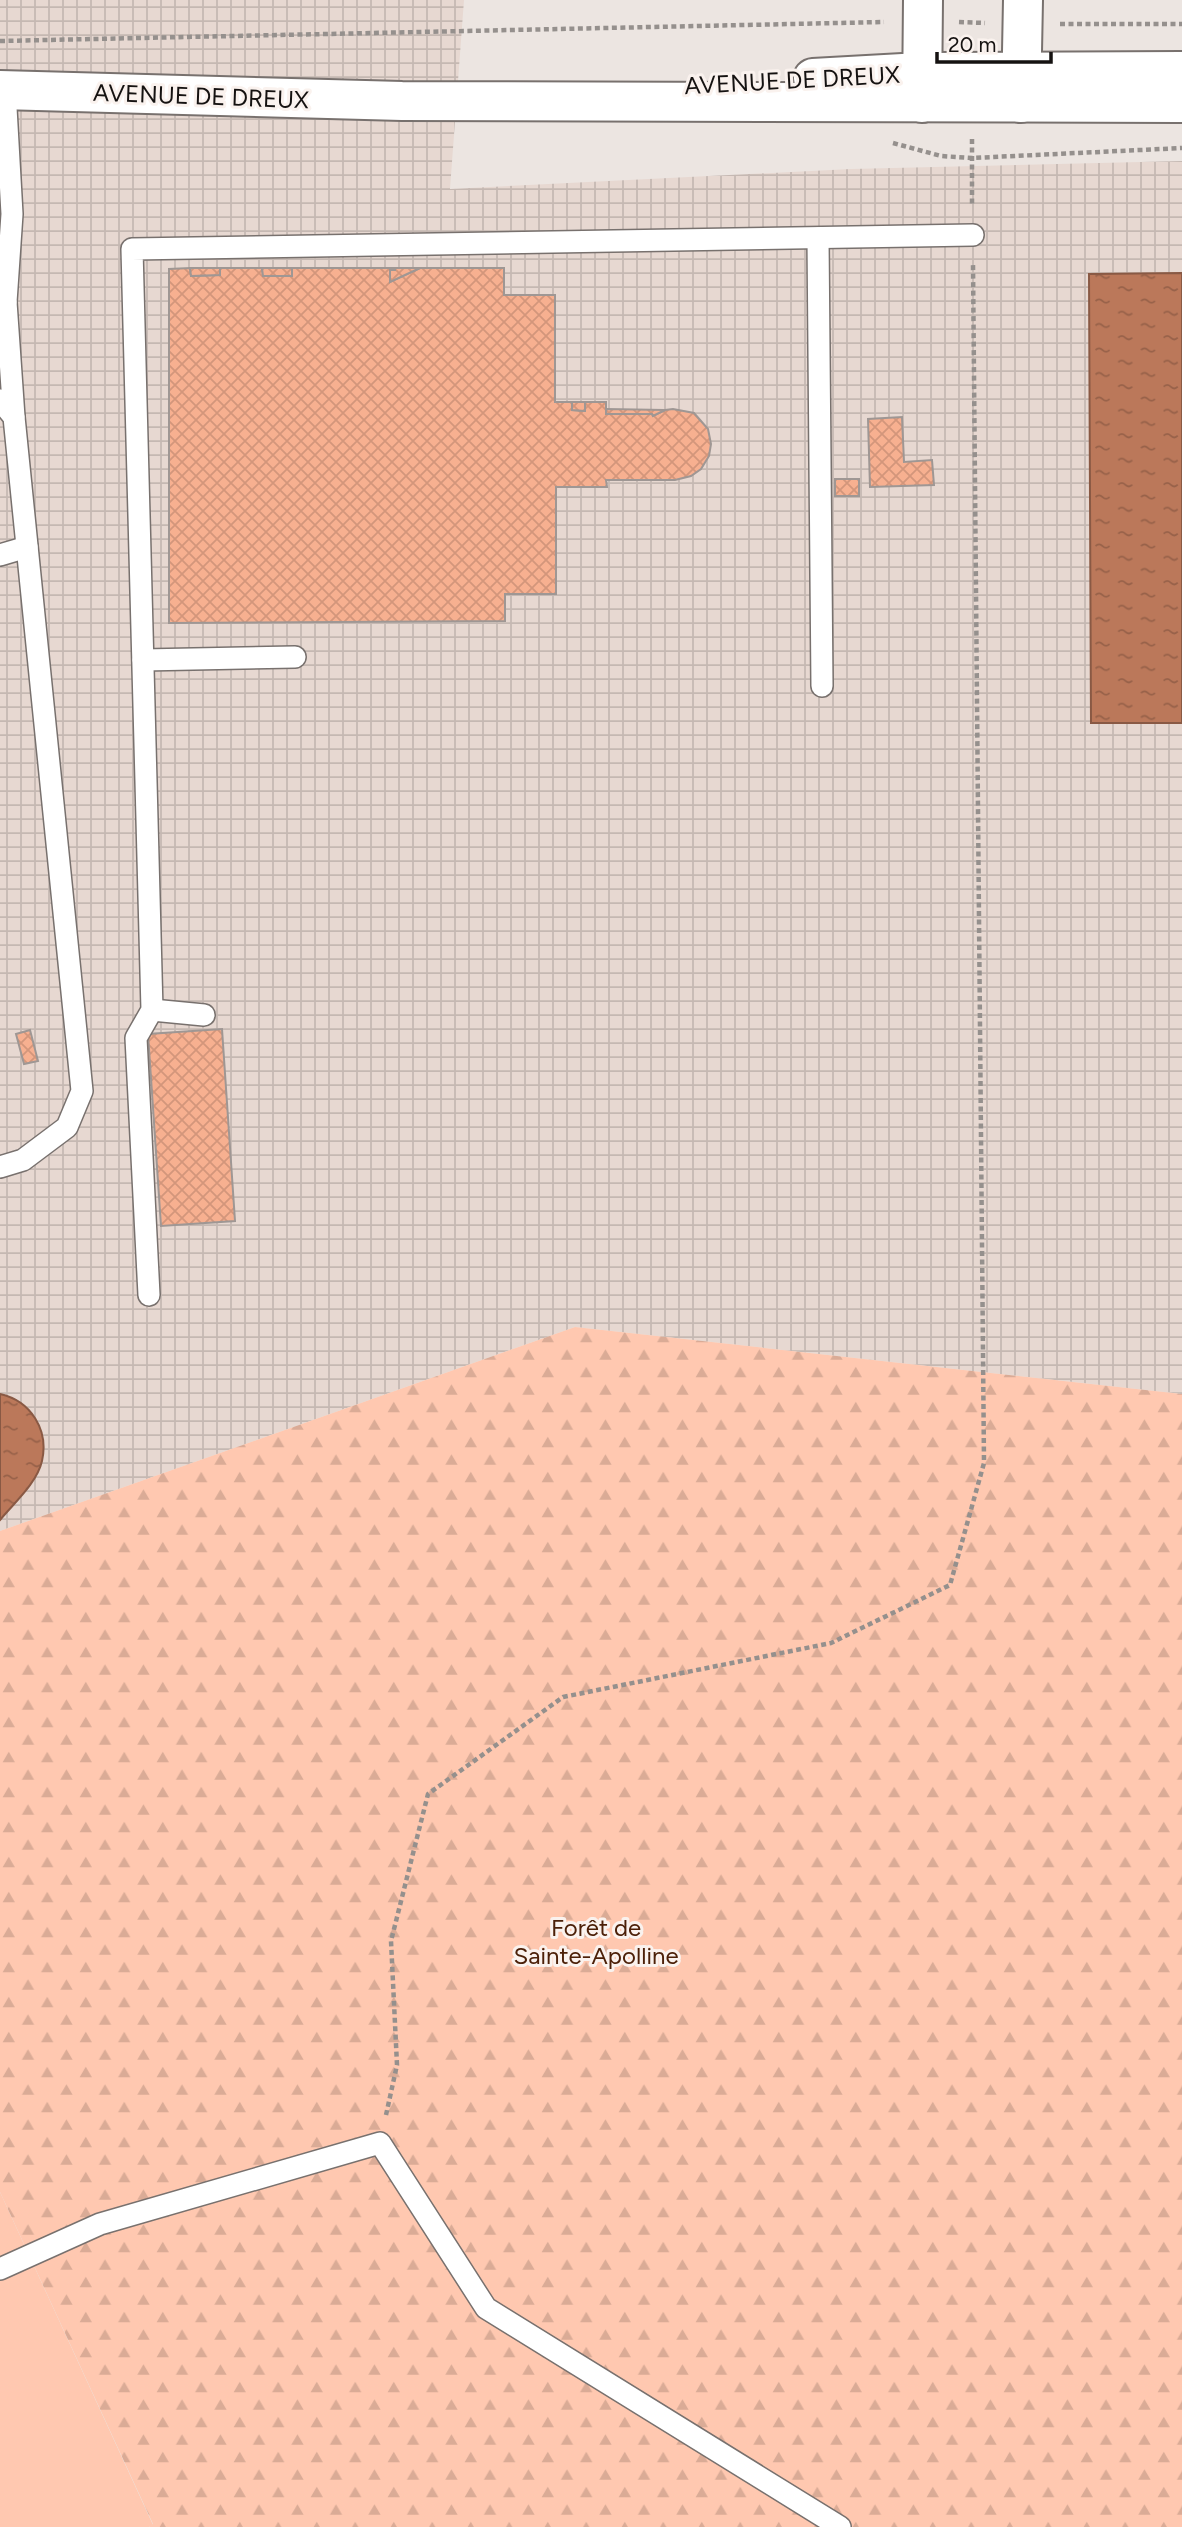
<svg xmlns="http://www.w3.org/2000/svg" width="1182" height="2527" font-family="Figtree,sans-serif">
  <defs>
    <pattern id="industrial-grid" width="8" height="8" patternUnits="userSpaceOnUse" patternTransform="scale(1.75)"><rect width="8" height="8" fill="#e7d8d1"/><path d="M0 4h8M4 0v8" fill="none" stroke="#c5b8b2"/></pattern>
    <pattern id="forest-firs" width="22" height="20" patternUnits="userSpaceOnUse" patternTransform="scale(1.75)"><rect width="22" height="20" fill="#ffc8b0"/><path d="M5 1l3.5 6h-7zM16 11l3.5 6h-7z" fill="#daab96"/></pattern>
    <pattern id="water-ripples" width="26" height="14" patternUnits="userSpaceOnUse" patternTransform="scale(1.75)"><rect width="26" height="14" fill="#bb785a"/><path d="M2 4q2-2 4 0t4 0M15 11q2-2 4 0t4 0" fill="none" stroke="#976149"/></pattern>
    <pattern id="building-cross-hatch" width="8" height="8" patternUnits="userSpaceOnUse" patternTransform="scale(1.75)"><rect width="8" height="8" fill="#f7b090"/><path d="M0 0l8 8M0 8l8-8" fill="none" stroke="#d3967b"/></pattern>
  </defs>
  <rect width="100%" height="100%" fill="#ece5e1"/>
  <path fill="url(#industrial-grid)" d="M0,0h464l-14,189 401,-20 331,-8v1233l-607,-67 -575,204z"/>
  <path fill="#ffc8b0" d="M0,2192l153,333 -4,2h-149z"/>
  <path fill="url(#forest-firs)" d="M575,1327l607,67v1133h-1033l4,-3 -153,-332v-661z"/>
  <g fill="url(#water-ripples)" stroke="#895944" stroke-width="2">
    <path d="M1182,273v450h-91l-2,-449z"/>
    <path d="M0,1394c31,7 49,36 42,67 -5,22 -28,42 -42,59z"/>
  </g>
  <g fill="url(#building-cross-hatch)" stroke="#9f9794" stroke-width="2">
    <path d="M190,268l1,8 29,-1v-7h42l1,8h29v-8h103v2h-5v12l30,-14h84v27h51v107h17v8l13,1v-9h21v12h46l1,2 12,-6 8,-1 21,4 14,16 3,15 -2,12 -8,13 -10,7 -16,4h-69l1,7h-51v107h-51v27l-336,2v-354z"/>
    <path d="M190,268h30v7l-29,1z"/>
    <path d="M262,268h30v8h-29z"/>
    <path d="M395,268h25l-30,14v-12h5z"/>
    <path d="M572,402h13v9l-13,-1z"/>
    <path d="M606,409l59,1 -12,6 -1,-2h-46z"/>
    <path d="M902,417l2,45 28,-2 2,25 -64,2 -2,-68z"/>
    <rect x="835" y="479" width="24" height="17"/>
    <path d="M222,1029l13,192 -74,5 -13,-192z"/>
    <path d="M30,1030l8,31 -14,3 -8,-30z"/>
  </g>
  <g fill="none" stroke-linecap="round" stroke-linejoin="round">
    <g stroke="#78716e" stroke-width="24">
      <g id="service">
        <path d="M818,238l4,448"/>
        <path d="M6,302l8,115"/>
        <path d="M0,310l6,-8 6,-88 -7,-124"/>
        <path d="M0,400l14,17 68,674 -15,36 -44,33 -23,7"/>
        <path d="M0,555l27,-8"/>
        <path d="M143,660l152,-3"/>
        <path d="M152,1010l52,5"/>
        <path d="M149,1295l-13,-257 16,-28 -20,-761 841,-14"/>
        <path d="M0,2269l100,-45 280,-81 106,165 354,219"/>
      </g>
    </g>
    <g stroke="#78716e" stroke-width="42">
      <g id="minor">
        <path d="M922,103l1,-103"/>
        <path d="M1021,103l2,-103"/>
      </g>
    </g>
    <g stroke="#78716e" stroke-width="42">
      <g id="secondary">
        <path d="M813,78l108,-6 261,-1"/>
        <path d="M0,90l402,11 780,2"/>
      </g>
    </g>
    <g stroke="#95908d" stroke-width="4.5" stroke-dasharray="5 3.5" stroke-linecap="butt">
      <path d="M959,22l26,1"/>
      <path d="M1060,24h122"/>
      <path d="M0,41l884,-19"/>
      <path d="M972,139v68"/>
      <path d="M893,143l48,13 31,2 210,-10"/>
      <path d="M386,2115l11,-50 -6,-124 37,-147 135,-97 268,-54 119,-58 34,-122 -11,-1198"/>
    </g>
    <use href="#service" stroke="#fff" stroke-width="21"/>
    <use href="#minor" stroke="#fff" stroke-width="38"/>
    <use href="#secondary" stroke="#fff" stroke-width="38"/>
  </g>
  <g text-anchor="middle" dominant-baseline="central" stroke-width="6" stroke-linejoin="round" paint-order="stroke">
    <g font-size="24" fill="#151211" stroke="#faf2ee">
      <text transform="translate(792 80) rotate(-3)">AVENUE DE DREUX</text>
      <text transform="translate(201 96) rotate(2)">AVENUE DE DREUX</text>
    </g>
    <g font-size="24" fill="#4c2008" stroke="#faf2ee">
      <text x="596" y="1927">Forêt de<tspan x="596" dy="28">Sainte-Apolline</tspan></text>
    </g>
  </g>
  <path d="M937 52v10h114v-10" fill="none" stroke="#151211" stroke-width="3.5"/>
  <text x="948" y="52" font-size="21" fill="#151211" stroke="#faf2ee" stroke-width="5" paint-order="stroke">20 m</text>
</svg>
